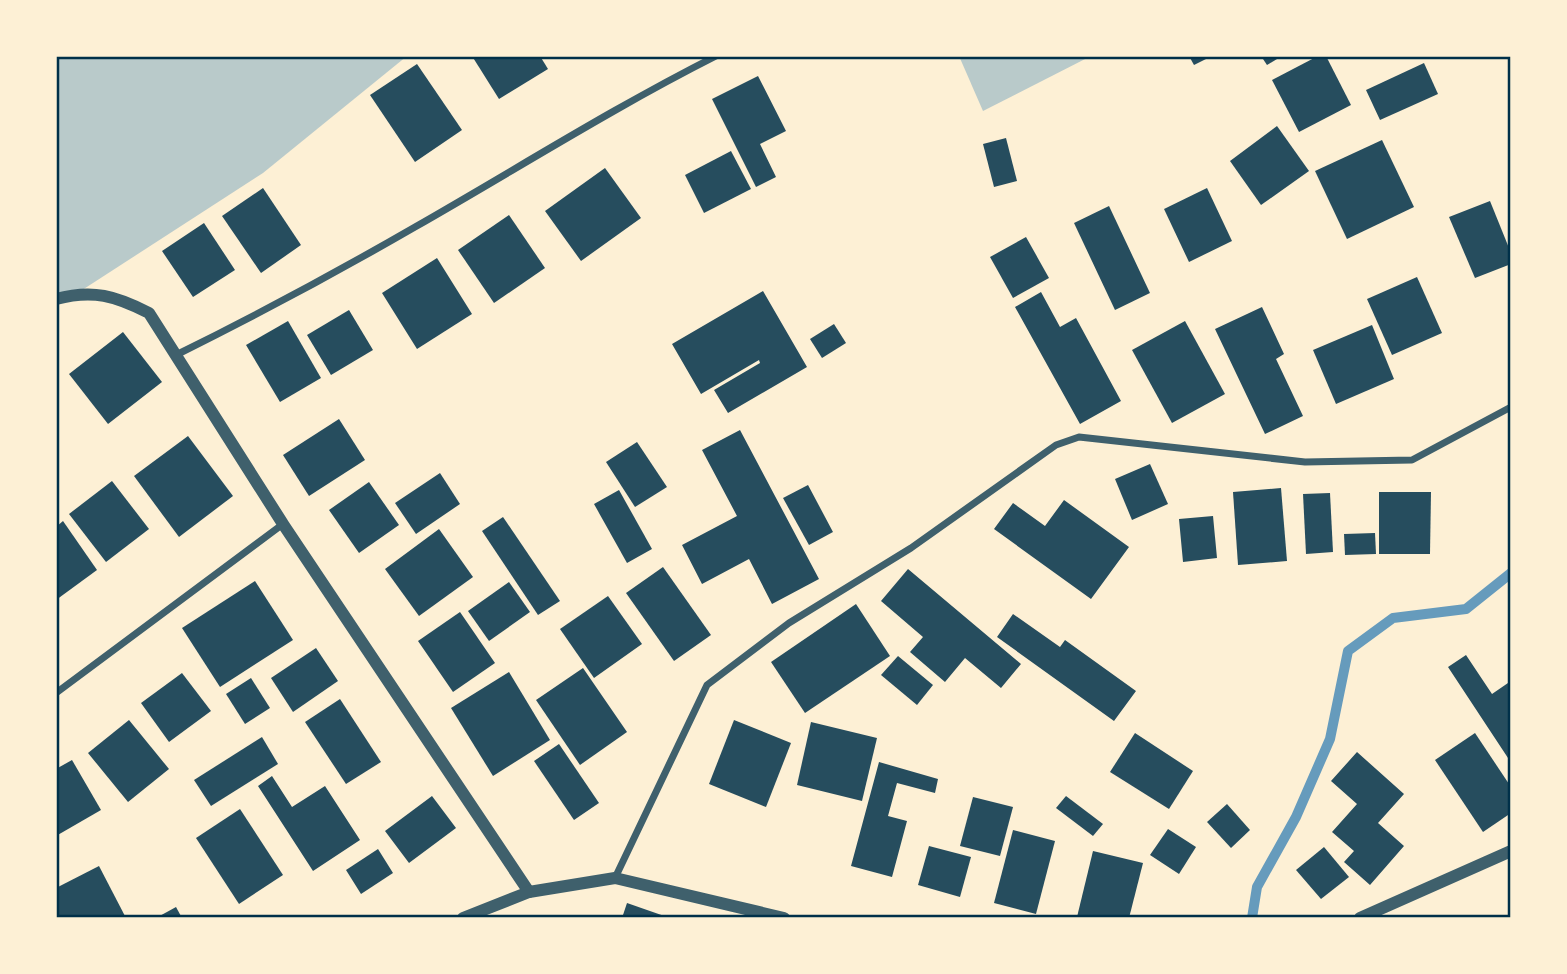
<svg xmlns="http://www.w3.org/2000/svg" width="1567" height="974" font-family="Ubuntu,sans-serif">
  <rect width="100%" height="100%" fill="#fdf0d5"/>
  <g fill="#b9caca">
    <path d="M56,56h351l-144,117 -187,121 -20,5z"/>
    <path d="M959,56h132l-108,55z"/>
  </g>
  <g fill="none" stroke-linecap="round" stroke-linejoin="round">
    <path stroke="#669bbc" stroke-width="10" d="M1252,918l5,-31 39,-70 34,-78 18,-88 45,-33 73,-9 45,-36"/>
  </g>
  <g fill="#264d5e">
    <path d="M472,56h68l8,13 -49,30z"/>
    <path d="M1189,56h23l-18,9z"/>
    <path d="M1261,56h21l-15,9z"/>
    <path d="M1318,56h8l25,49 -52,27 -27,-52z"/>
    <path d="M1424,63l14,31 -58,26 -14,-30z"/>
    <path d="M417,64l45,66 -47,32 -45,-67z"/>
    <path d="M758,76l28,55 -26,13 16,33 -20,10 -44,-88z"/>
    <path d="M1277,126l32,45 -48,34 -31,-44z"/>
    <path d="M1006,138l11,43 -23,6 -11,-43z"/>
    <path d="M1382,140l32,67 -67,32 -32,-68z"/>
    <path d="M731,151l20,38 -47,24 -19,-38z"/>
    <path d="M605,168l36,50 -60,43 -36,-50z"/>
    <path d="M263,188l38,57 -40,28 -39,-57z"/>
    <path d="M1207,188l25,53 -43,21 -25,-53z"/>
    <path d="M1490,201l21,52v11l-36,14 -26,-61z"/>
    <path d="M1109,206l41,87 -35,17 -41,-87z"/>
    <path d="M509,215l36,53 -51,35 -36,-53z"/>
    <path d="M204,223l31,47 -42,27 -31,-46z"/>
    <path d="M1026,237l23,41 -36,20 -23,-41z"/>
    <path d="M437,258l35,56 -55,35 -35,-56z"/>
    <path d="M1417,277l25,56 -50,22 -25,-56z"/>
    <path d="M763,291l44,76 -79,46 -14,-23 46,-27 -1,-3 -58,34 -29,-50z"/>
    <path d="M1041,292l19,35 16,-9 45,83 -41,23 -65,-117z"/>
    <path d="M1262,307l22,47 -8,5 27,57 -38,18 -50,-105z"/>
    <path d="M349,310l24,40 -42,25 -24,-40z"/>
    <path d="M288,321l33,57 -41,24 -34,-57z"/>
    <path d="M1185,321l40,73 -53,29 -40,-73z"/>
    <path d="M834,324l12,19 -24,15 -12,-19z"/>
    <path d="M1372,325l22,54 -58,25 -23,-54z"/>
    <path d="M123,332l39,50 -54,42 -39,-50z"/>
    <path d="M339,419l26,41 -56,36 -26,-41z"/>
    <path d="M740,430l79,149 -47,25 -23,-45 -47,25 -20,-39 55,-29 -35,-66z"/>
    <path d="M188,436l45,60 -54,41 -45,-61z"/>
    <path d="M637,442l30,45 -32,20 -29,-45z"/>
    <path d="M1150,464l18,40 -36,16 -17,-41z"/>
    <path d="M440,473l20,31 -44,30 -21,-31z"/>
    <path d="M112,481l37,48 -43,33 -37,-48z"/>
    <path d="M369,482l30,43 -40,28 -30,-43z"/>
    <path d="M808,485l25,47 -24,13 -26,-47z"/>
    <path d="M1281,488l6,73 -49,4 -5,-73z"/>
    <path d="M619,490l33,59 -25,14 -33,-59z"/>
    <path d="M1379,492h52l-1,62h-51z"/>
    <path d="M1330,493l3,59 -27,2 -3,-60z"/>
    <path d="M1064,500l65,47 -38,52 -97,-70 19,-26 32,23z"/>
    <path d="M1213,516l4,42 -34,4 -4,-43z"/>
    <path d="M503,517l57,84 -22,14 -56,-84z"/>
    <path d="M63,521l34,49 -41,30v-73z"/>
    <path d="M439,529l34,48 -54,39 -34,-47z"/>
    <path d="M1375,533l1,21 -31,1 -1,-21z"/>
    <path d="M663,567l48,68 -37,26 -48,-68z"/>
    <path d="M908,569l113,95 -20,24 -36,-30 -20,24 -35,-30 13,-15 -42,-36z"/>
    <path d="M255,581l38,59 -73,47 -38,-59z"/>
    <path d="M509,582l21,30 -41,29 -21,-30z"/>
    <path d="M608,596l34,48 -48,34 -34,-49z"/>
    <path d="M856,604l34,52 -85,57 -34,-51z"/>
    <path d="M460,612l35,51 -42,29 -35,-51z"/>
    <path d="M1013,614l47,33 5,-7 71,51 -22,30 -117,-84z"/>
    <path d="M316,648l22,33 -45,31 -22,-34z"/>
    <path d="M1466,655l26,39 16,-11 3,6v67l-3,2 -60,-91z"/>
    <path d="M898,656l35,29 -16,20 -36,-30z"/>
    <path d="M583,668l44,64 -47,33 -44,-65z"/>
    <path d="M509,672l41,68 -57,36 -42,-68z"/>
    <path d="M182,673l29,38 -42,31 -28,-39z"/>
    <path d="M251,678l19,30 -25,16 -19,-30z"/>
    <path d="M340,699l41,63 -35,22 -41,-62z"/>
    <path d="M129,720l40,49 -41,33 -40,-49z"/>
    <path d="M734,720l57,23 -25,64 -57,-23z"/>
    <path d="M811,722l66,16 -15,63 -65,-16z"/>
    <path d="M1135,733l58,38 -24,38 -59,-37z"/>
    <path d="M1475,733l36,54v26l-28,19 -48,-72z"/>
    <path d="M262,737l16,27 -67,42 -17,-26z"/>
    <path d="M559,744l40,59 -25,17 -40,-59z"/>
    <path d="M1357,752l47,42 -26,29 26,23 -34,39 -26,-23 10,-11 -22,-19 25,-28 -26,-23z"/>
    <path d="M72,760l29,50 -45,26v-67z"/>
    <path d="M879,762l59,17 -3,14 -38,-10 -9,33 19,5 -15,56 -41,-11z"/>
    <path d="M272,776l20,31 33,-21 35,54 -47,31 -55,-85z"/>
    <path d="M432,796l24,32 -47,35 -24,-32z"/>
    <path d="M1066,796l37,28 -10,12 -37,-28z"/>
    <path d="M973,797l40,10 -13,49 -40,-10z"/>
    <path d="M1227,804l23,26 -19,18 -24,-26z"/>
    <path d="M240,809l43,66 -44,29 -43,-66z"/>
    <path d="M1168,829l28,18 -17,27 -29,-19z"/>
    <path d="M1013,830l42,11 -19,73 -42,-11z"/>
    <path d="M929,846l42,11 -11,40 -42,-12z"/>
    <path d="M1324,847l25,30 -28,22 -25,-29z"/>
    <path d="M378,849l15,24 -32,21 -15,-24z"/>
    <path d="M1093,851l50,12 -14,55 -52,-1z"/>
    <path d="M99,866l27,52h-70v-30z"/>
    <path d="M627,903l43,15h-48z"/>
    <path d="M176,907l6,11h-26z"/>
  </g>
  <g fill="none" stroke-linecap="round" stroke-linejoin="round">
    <g stroke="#3f606c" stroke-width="7">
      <path d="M176,355c81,-40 161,-83 239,-128 100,-57 198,-119 301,-171"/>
      <path d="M56,693l227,-169"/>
      <path d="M615,878l92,-193 82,-62 122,-75 145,-103 23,-8 226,25 107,-2 99,-53"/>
    </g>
    <g stroke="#3f606c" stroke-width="12">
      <path d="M56,299c37,-10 60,-3 93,14l134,211 246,368"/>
      <path d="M463,918l66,-26 86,-14 169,40"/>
      <path d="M1360,918l151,-67"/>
    </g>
  </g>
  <rect width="1567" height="974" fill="none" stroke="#fdf0d5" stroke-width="116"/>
  <rect x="58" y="58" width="1451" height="858" fill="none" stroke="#003049" stroke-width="2.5"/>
</svg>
